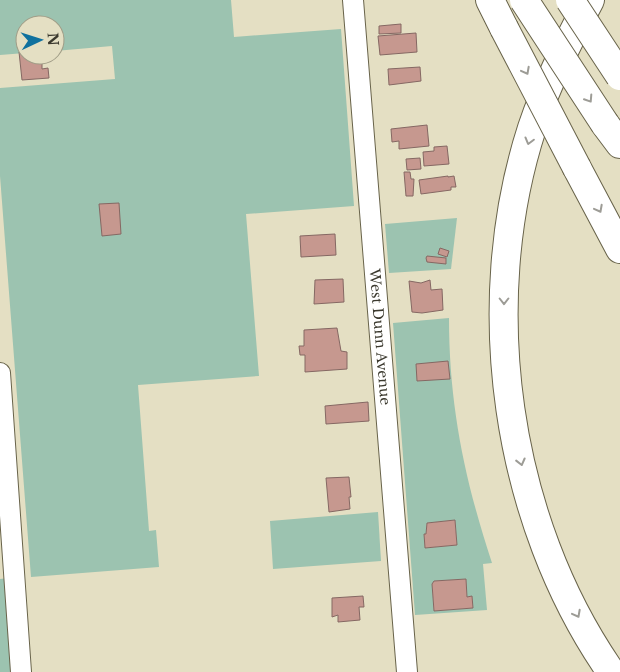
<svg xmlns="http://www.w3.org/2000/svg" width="620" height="672" font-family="'Libre Baskerville',serif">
  <rect width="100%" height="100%" fill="#e4dfc3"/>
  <g fill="#9cc3b0" fill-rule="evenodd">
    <path d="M0,0h231l3,37 107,-8 13,177 -108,8 13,162 -121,9 11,146 7,-1 3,37 -128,10 -31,-401v-88l115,-9 -3,-33 -57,5v-26h-30v28l-25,2z"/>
    <path d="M457,218l-6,51 -62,4 -4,-49z"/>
    <path d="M449,318c0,88 16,163 43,245l-9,1 4,46 -72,5 -22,-292zM455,520l2,25 -32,3 -1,-14h2l1,-11zM466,579l1,18 5,-1 1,12 -39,3 -2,-27 3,-3z"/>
    <path d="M378,512l3,49 -108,8 -3,-48z"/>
    <path d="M8,578l7,94h-15v-93z"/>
  </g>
  <g fill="#c6988f" stroke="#856863">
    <path d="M401,24v9l-22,1v-8z"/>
    <path d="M416,33l1,19 -37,3 -2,-19z"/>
    <path d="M25,51v4h25l1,6 -9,1v7l6,-1 1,10 -27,2 -3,-28z"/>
    <path d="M420,67l1,14 -32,4 -1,-16z"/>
    <path d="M427,125l2,21 -30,3v-8l-7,1 -1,-13z"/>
    <path d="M447,146l2,18 -25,2 -1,-14 11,-1v-4z"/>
    <path d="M420,158l1,11 -14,1 -1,-11z"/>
    <path d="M404,172h6l1,7h3l-1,17h-7z"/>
    <path d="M448,176v1l6,-1 2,11h-5v3l-30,4 -2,-14z"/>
    <path d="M119,203l2,31 -19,2 -3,-32z"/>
    <path d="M335,234l1,21 -35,2 -1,-21z"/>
    <path d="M440,248l9,3 -2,6 -9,-3z"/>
    <path d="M427,256l19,2v6l-19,-2 -1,-4z"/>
    <path d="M343,279l1,23 -30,2 1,-24z"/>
    <path d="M430,280l1,10 11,-1 1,21 -21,3 -10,-1 -3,-31 12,2z"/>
    <path d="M337,328l4,23 6,1v17l-42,3v-17h-5l-1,-9h5v-16z"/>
    <path d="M448,361l2,18 -33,2 -1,-17z"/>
    <path d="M368,402l1,19 -43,3 -1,-18z"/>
    <path d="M349,477l2,20h-2l1,12 -21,3 -3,-34z"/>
    <path d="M455,520l2,25 -32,3 -1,-14h2l1,-11z"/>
    <path d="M466,579l1,18 5,-1 1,12 -39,3 -2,-27 2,-3z"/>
    <path d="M363,596l1,11h-5l1,13 -22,2v-7l-6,2v-19z"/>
  </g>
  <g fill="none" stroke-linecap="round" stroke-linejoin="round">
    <g stroke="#68634a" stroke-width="22">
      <g id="minor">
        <path id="s1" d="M353,0l54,672"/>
        <path d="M0,373l21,299"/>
      </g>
    </g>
    <g stroke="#68634a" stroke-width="30">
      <g id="highway">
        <path d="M490,0l14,28"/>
        <path d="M590,0c-22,42 -43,83 -58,128 -57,176 -27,392 79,544"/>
        <path d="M605,124l15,20"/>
        <path d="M577,168l43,81"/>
      </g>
    </g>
    <use href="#minor" stroke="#fff" stroke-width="20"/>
    <use href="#highway" stroke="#fff" stroke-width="28"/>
    <g stroke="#68634a" stroke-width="30" stroke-linecap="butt">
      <g id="highway-bridge">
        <path d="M524,0l81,124"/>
        <path d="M570,0l50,76"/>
        <path d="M504,28l73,140"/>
      </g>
    </g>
    <use href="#highway-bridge" stroke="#fff" stroke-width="28"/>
  </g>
  <defs><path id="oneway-chevron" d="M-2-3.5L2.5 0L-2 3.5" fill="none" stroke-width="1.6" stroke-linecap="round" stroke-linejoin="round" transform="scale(1.25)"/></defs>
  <g stroke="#9d9c96">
    <use href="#oneway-chevron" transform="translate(526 71) rotate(62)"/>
    <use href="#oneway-chevron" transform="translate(589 99) rotate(57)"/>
    <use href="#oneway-chevron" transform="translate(529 141) rotate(105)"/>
    <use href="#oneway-chevron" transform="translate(599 209) rotate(62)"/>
    <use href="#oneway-chevron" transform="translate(504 301) rotate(90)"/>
    <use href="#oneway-chevron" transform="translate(521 462) rotate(76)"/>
    <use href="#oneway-chevron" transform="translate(577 614) rotate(62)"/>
  </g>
  <g text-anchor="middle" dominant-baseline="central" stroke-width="4.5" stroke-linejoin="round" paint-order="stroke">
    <g font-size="14" fill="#3b392e" stroke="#e4dfc3">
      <text stroke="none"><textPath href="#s1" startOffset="338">West Dunn Avenue</textPath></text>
    </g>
  </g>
  <g transform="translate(40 40) rotate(86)"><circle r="24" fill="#e4dfc3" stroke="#a09d87"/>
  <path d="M0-4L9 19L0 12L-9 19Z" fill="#10719e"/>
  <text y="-8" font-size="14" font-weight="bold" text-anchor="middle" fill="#3b392e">N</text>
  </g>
</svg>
